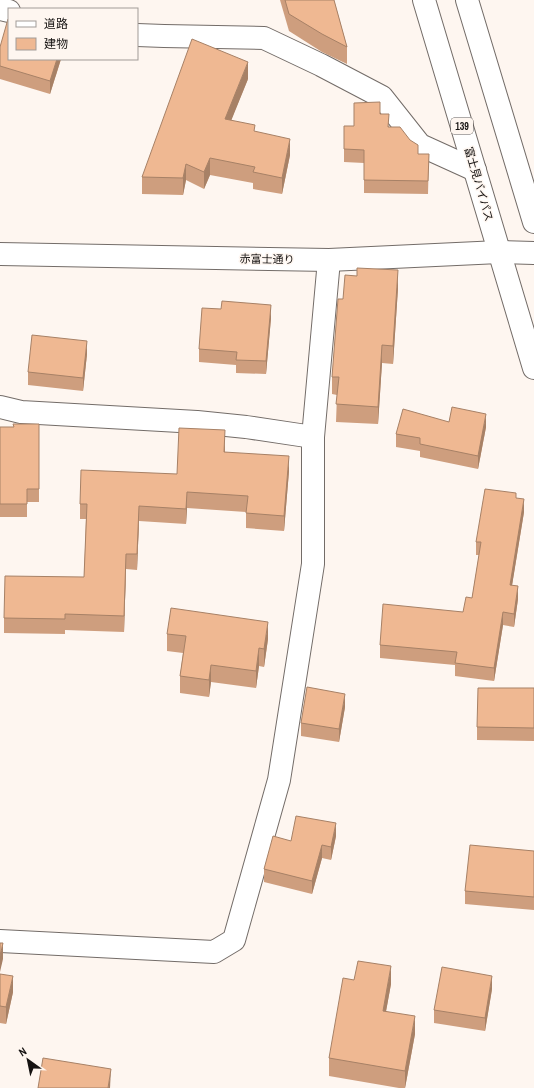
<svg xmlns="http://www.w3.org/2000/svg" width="534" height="1088" font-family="'Archivo Narrow','Noto Sans JP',sans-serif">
  <rect width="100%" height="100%" fill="#fef6f0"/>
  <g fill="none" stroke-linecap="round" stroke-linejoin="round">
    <g stroke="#736c68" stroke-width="24">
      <g id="minor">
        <path d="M0,9l9,2"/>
        <path d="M137,35l27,1 100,2 57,27 61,32 38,48 55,25"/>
        <path d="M0,254l329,6 170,-8 35,1"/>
        <path d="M0,407l21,5 176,10 49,5 67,10"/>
        <path d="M0,941l214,11 20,-12 45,-160 34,-216v-127l16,-177"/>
      </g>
    </g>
    <g stroke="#736c68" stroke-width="24">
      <g id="highway">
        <path d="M424,0l110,368"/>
        <path d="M467,0l67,222"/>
      </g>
    </g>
    <use href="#minor" stroke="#fff" stroke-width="22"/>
    <use href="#highway" stroke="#fff" stroke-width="22"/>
  </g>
  <g fill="#ce9e7e">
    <path d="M280,0h54l13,47v17l-25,-12 -33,-21z"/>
    <path d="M0,47l61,12 -11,35 -50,-15z"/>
    <path d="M248,79l-17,41 24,12 35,23 -8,39 -29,-5v-6l-43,-8 -6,14 -18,-9 -3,15 -41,-1v-17z"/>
    <path d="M380,114l9,13 29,27h11l-1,40 -64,-1v-30l-20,-1v-36h10z"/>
    <path d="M398,288l-5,76 -11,-1 -4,61 -42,-2 1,-27 -5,-1v-17l11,-78z"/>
    <path d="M271,318l-5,56 -30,-1v-8l-37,-3v-13z"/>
    <path d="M87,354l-4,37 -55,-6v-13z"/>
    <path d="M449,422l37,5 -8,42 -58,-12v-6l-24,-4v-13z"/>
    <path d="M39,424v78h-12v15h-27v-90h13z"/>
    <path d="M225,446v6l64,19 -5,60 -38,-3v-16l-59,-4 -1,16 -47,-3 -2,49 -11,-1 -2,63 -59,-2v4l-61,-1v-15l80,-41 2,-58h-6v-15l97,-30z"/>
    <path d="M516,498l8,14 -12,73 6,14 -4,28 -11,-2 -9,56 -39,-5v-11l-75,-7v-13l83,-33 9,-14 7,-43h-3v-13z"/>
    <path d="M167,634l101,5 -4,28 -5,-1 -3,22 -45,-6 -2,15 -29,-4v-17l3,-23 -16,-2z"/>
    <path d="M534,688v53l-57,-1v-13z"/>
    <path d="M345,707l-6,35 -38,-6v-13z"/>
    <path d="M336,836l-5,24 -9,-2 -10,36 -48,-12v-13l27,-28z"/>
    <path d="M534,851v59l-69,-6v-13z"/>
    <path d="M0,974l13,18 -7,32 -6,-1z"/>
    <path d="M354,980l37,4 -5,27 29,23 -10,54h-6l-70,-12v-18z"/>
    <path d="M492,989l-7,42 -51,-8v-13z"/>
  </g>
  <g fill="#a78166">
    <path d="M57,59h4l-11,35v-13z"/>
    <path d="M248,62v17l-23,57v-17z"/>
    <path d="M290,139v16l-8,39v-16z"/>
    <path d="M210,158v17l-6,14v-17z"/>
    <path d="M186,164v16l-3,15v-17z"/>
    <path d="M398,270v18l-5,76v-18z"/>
    <path d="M271,305v13l-5,56v-13z"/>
    <path d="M87,341v13l-4,37v-13z"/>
    <path d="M382,345v18l-4,61v-17z"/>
    <path d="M486,414v13l-8,42v-13z"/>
    <path d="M225,430v16l-1,21v-15z"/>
    <path d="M289,456v15l-5,60v-15z"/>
    <path d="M187,492v16l-1,16v-15z"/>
    <path d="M524,499v13l-14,86v-13z"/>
    <path d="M139,506v15l-2,49v-16z"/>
    <path d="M126,554v15l-2,63v-16z"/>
    <path d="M518,586v13l-4,28v-13z"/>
    <path d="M503,612v13l-9,56v-13z"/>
    <path d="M268,622v17l-4,28v-18z"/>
    <path d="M259,648v18l-3,22v-17z"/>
    <path d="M211,665v17l-2,15v-17z"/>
    <path d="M345,694v13l-6,35v-13z"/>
    <path d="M336,823v13l-5,24v-13z"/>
    <path d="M322,845v13l-10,36v-13z"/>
    <path d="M3,943v16l-3,13v-16z"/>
    <path d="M391,966v18l-8,44v-17z"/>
    <path d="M13,976v16l-7,32v-17z"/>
    <path d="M492,976v13l-7,42v-13z"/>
    <path d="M415,1016v18l-10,54v-17z"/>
    <path d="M111,1069l-1,19h-2z"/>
  </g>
  <g fill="#efb892" stroke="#a78166">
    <path d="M285,0h49l13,47 -25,-13 -33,-20z"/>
    <path d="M8,19h1v40h48l-7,22 -50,-15v-19z"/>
    <path d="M192,39l56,23 -23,57 30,6 -1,6 36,8 -8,39 -29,-6 2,-5 -45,-9 -6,14 -18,-8 -3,14 -41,-1z"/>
    <path d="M380,102v12h9l-1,13h12l10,13 8,5v9h11l-1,27 -64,-1v-30l-20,-1v-23h10v-23z"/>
    <path d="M357,268l41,2 -5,76 -11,-1 -4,62 -42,-3 3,-27h-7l6,-78h5l2,-24 12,1z"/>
    <path d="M222,301l49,4 -5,56 -30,-1 1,-8 -38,-3 3,-41 19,1z"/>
    <path d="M32,335l55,6 -4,37 -55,-6z"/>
    <path d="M452,407l34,7 -8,42 -58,-12v-6l-24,-4 7,-25 46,13z"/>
    <path d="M13,424h26v65h-12v15h-27v-77h14z"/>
    <path d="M179,428l46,2 -1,22 65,4 -5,60 -38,-3 2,-17 -61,-4 -1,17 -47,-3 -2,48h-11l-2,62 -59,-2v5l-61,-1 1,-42 79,1 3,-73h-7l1,-34 96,4z"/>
    <path d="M485,489l31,4v5l8,1 -14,86 8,1 -4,28 -11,-2 -9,56 -39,-5 2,-11 -77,-7 3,-41 80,8 3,-15 6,1 9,-56h-5z"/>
    <path d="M171,608l97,14 -4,27 -5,-1 -3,23 -45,-6 -2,15 -29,-4 6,-40 -19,-2z"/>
    <path d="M307,687l38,7 -6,35 -38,-6z"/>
    <path d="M478,688h56v40l-57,-1z"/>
    <path d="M296,816l40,7 -5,24 -9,-2 -10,36 -48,-12 9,-33 18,5z"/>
    <path d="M470,845l64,6v46l-69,-6z"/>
    <path d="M0,943h3l-3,13z"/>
    <path d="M358,961l33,5 -8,45 32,5 -10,55 -76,-13 14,-80 11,2z"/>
    <path d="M442,967l50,9 -7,42 -51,-8z"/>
    <path d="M0,974l13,2 -7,31 -6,-1z"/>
    <path d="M43,1058l68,11 -3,19h-70z"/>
  </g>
  <g text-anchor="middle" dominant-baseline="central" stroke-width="3" stroke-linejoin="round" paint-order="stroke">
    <rect fill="#fef6f0" stroke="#5c5755" stroke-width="1" x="451" y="118" width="22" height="16" rx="3"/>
    <g font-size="10" font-weight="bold" fill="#161312">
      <text x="462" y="126">139</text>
    </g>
    <g font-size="11" fill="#161312" stroke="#fef6f0">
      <text transform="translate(479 184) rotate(74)">富士見バイパス</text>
      <text transform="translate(267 259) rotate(1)">赤富士通り</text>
    </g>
  </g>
  <rect x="8" y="8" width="130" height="52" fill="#fef6f0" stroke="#a19b97"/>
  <rect x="16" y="21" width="20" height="6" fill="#ffffff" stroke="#a19b97"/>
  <text x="44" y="28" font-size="12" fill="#161312">道路</text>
  <rect x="16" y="38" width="20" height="12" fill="#efb892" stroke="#a19b97"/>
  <text x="44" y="48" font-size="12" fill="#161312">建物</text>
  <g transform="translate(28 1060) rotate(327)" stroke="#fef6f0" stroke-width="3" paint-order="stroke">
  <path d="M0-3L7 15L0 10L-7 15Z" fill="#161312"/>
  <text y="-6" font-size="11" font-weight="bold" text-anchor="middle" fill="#161312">N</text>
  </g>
</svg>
